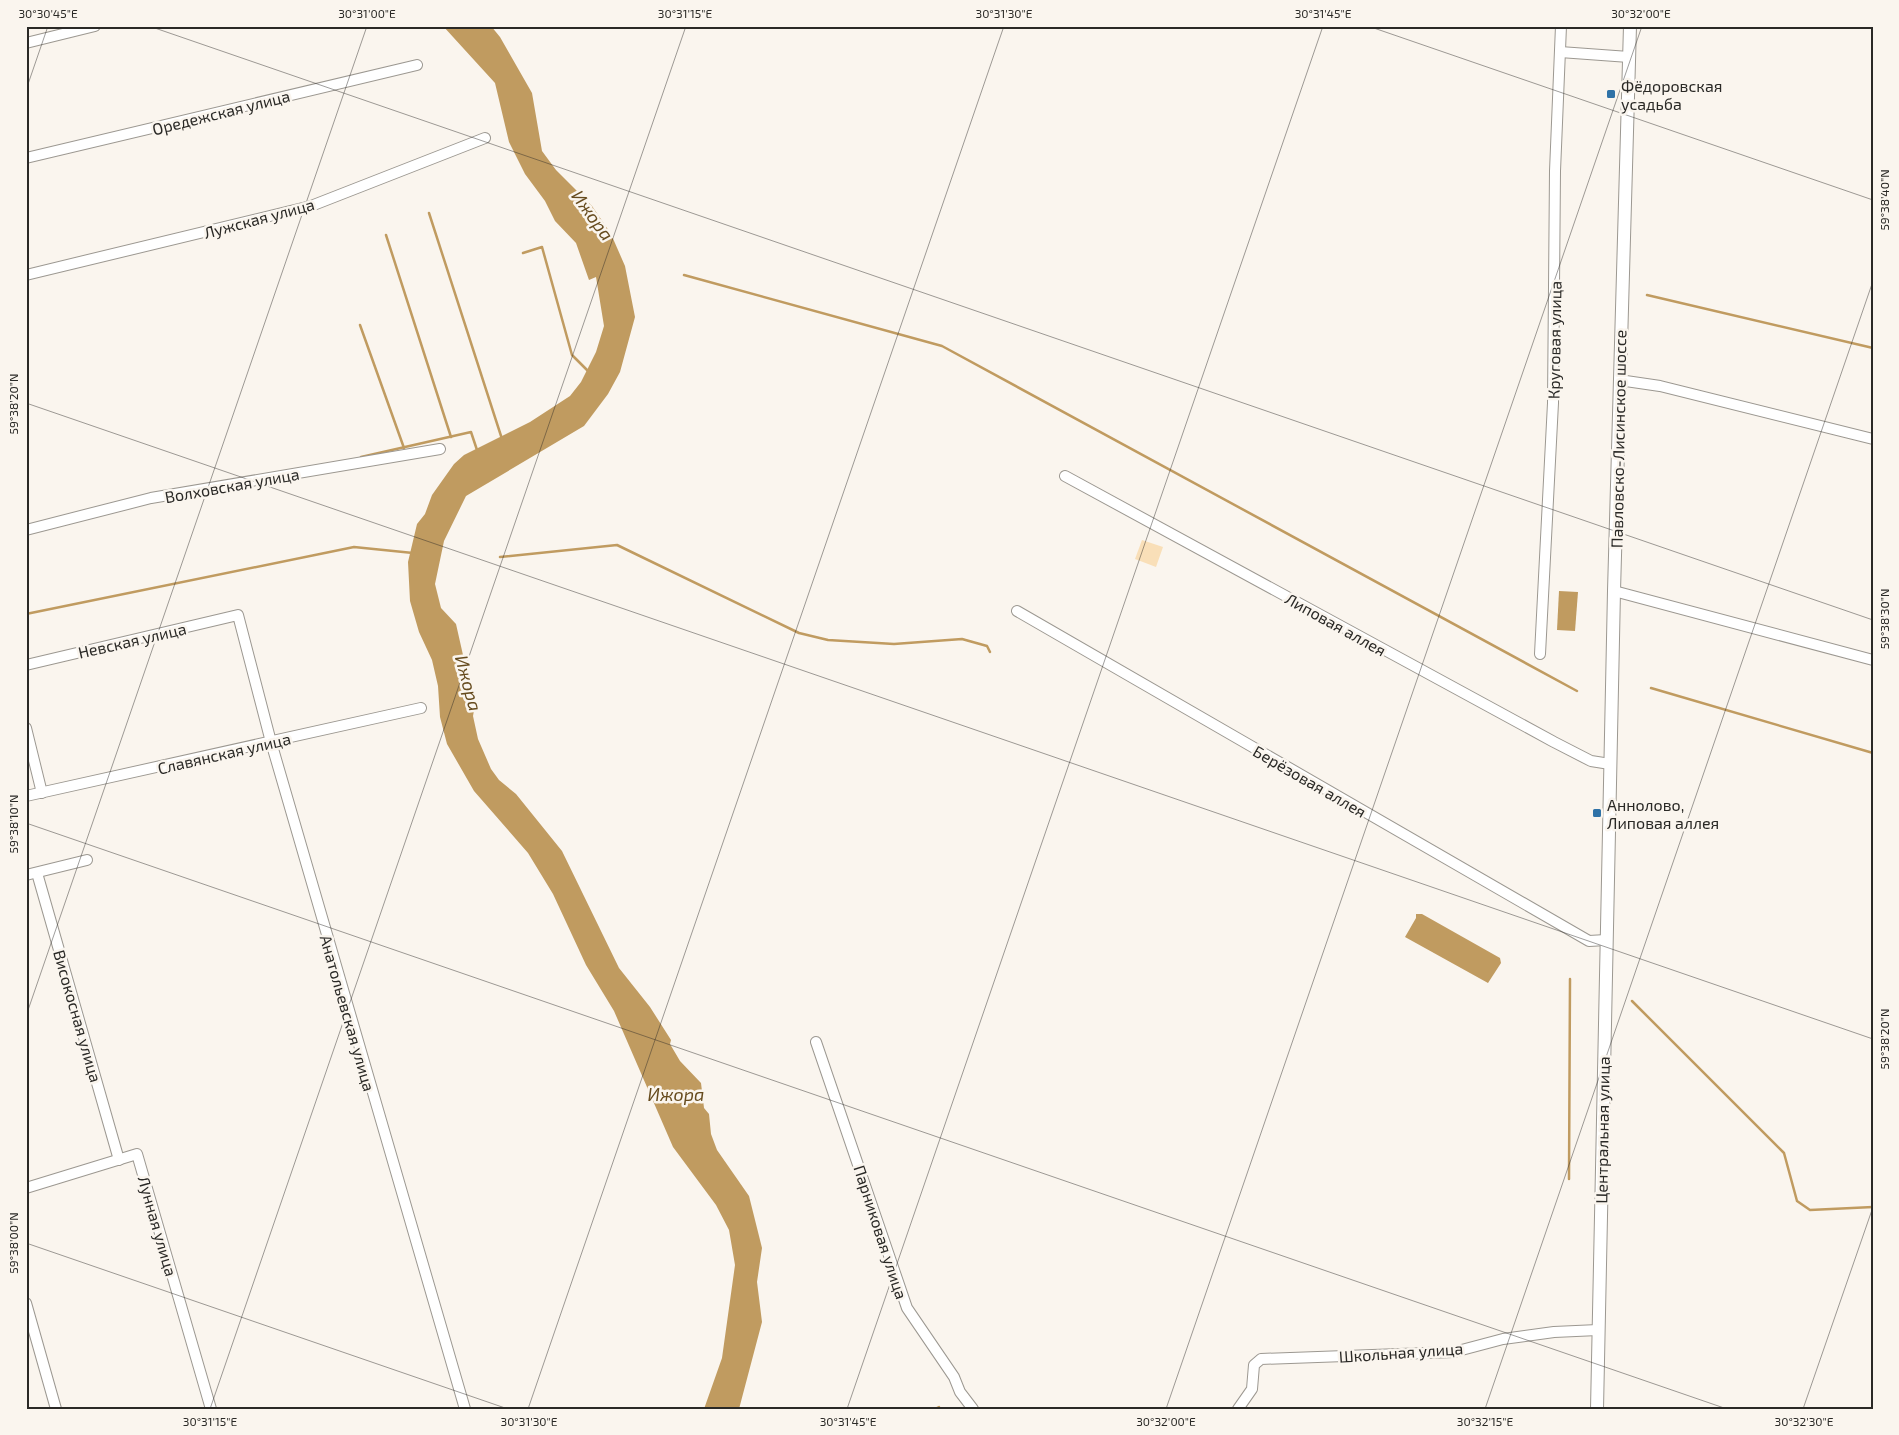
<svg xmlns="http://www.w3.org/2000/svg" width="1899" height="1435" font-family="'Exo 2',sans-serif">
  <rect width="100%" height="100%" fill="#faf5ee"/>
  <path fill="#f9dfb8" d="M1142,540l21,7 -7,20 -21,-8z"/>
  <g fill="#c09b60">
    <path d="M443,26h48l9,11 32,56 10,58 14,19 36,36 19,28 14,32 10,51 -15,55 -12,22 -24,32 -118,70 -22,45 -9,43 6,24 15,16 7,31v20l12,30 -2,11 5,23 13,30 8,11 17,14 46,57 57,117 31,39 21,33 -1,4 10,17 21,22 3,25 5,6 2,20 6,16 32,46 13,52 -5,34 5,40 -23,87h-35l18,-51 13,-93 -6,-35 -13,-25 -43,-58 -59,-136 -28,-46 -33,-71 -25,-41 -54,-62 -27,-47 -7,-27 -2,-31 -6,-26 -13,-28 -9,-31 -2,-39 9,-38 8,-10 7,-19 22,-31 10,-9 66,-33 40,-26 11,-14 15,-30 8,-26 -8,-49 -7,3 -13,-37 -21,-22 -10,-20 -20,-27 -16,-32 -14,-59z"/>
    <path d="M1559,591l19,1 -3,39 -18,-1z"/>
    <path d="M1416,914h6l78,44 1,5 -13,20 -83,-46 11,-19z"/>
  </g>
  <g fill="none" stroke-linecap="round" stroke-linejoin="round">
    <g stroke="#c09b60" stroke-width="2.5">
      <path d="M429,213l73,226"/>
      <path d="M386,235l65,202"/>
      <path d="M523,253l19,-6 30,108 17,17"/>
      <path d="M684,275l258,71 635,345"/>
      <path d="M1647,295l226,53"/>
      <path d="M360,325l44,123"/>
      <path d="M361,457l110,-25 6,18"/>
      <path d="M500,557l117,-12 182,88 29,7 66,4 68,-5 25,7 3,6"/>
      <path d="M26,614l328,-67 59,6"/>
      <path d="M1651,688l222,65"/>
      <path d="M1632,1001l152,152 13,48 13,9 63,-3"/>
      <path d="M1569,1179l1,-200"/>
      <path d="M935,1409l4,-2"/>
    </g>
    <g stroke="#9c9891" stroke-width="12">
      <g id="minor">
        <path d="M26,43l69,-17"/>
        <path d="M1560,52l69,5"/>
        <path d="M26,158l391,-93"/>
        <path d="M26,275l285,-69 174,-68"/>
        <path d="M1619,380l41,6 213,53"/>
        <path d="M1065,476l489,266 37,19 19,3"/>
        <path d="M26,530l125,-32 289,-49"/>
        <path d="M1614,591l259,69"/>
        <path d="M1017,611l572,330 17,-1"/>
        <path d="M1540,654l13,-251 2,-232 6,-145"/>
        <path d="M26,665l212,-50 33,127 194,667"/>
        <path d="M26,728l16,65"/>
        <path d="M26,796l395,-88"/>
        <path d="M37,873l82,287"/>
        <path d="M26,875l61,-15"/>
        <path d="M816,1042l91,266 47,69 6,15 13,17"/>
        <path d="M26,1188l111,-34 74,255"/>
        <path d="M26,1303l30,106"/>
        <path d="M1238,1409l14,-20 2,-24 7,-6 193,-7 49,-13 51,-7 44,-2"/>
      </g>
    </g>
    <g stroke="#9c9891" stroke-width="14">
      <path id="major" d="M1597,1409l17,-818 16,-565"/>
    </g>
    <use href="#minor" stroke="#fff" stroke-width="10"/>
    <use href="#major" stroke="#fff" stroke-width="12"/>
  </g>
  <path fill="none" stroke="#2a2926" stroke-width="1" stroke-opacity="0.45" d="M149,26l1724,594M1368,26l505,174M26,90l22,-64M26,403l1847,636M26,823l1701,586M26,1016l341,-990M26,1243l482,166M210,1409l476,-1383M528,1409l476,-1383M847,1409l476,-1383M1166,1409l476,-1383M1485,1409l388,-1128M1803,1409l70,-202"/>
  <g fill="#2f72a7" stroke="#faf5ee" stroke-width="2">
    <rect x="1606" y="89" width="10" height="10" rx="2.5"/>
    <rect x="1592" y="808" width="10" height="10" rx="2.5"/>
  </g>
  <g text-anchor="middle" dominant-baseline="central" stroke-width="5" stroke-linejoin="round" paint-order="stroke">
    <g font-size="16" fill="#2a2926" stroke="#faf5ee" text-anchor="start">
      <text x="1621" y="85">Фёдоровская<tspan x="1621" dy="18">усадьба</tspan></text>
      <text x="1607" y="804">Аннолово,<tspan x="1607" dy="18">Липовая аллея</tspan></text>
    </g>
    <g font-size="16" fill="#2a2926" stroke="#faf5ee">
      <text transform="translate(221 112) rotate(-14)">Оредежская улица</text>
      <text transform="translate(259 218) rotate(-15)">Лужская улица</text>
      <text transform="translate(1554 340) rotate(-89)">Круговая улица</text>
      <text transform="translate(1618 439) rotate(-89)">Павловско-Лисинское шоссе</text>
      <text transform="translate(232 485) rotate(-10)">Волховская улица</text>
      <text transform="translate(1336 624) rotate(29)">Липовая аллея</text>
      <text transform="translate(132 640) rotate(-13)">Невская улица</text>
      <text transform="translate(224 753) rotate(-13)">Славянская улица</text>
      <text transform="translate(1310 781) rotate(30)">Берёзовая аллея</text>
      <text transform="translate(348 1013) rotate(74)">Анатольевская улица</text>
      <text transform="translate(78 1016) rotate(74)">Високосная улица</text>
      <text transform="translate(1602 1130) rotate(-89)">Центральная улица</text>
      <text transform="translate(158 1226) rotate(74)">Лунная улица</text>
      <text transform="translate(881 1232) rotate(72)">Парниковая улица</text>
      <text transform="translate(1401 1352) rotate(-4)">Школьная улица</text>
    </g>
    <g font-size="18" font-style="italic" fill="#664b1e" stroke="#faf5ee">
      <text transform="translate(593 215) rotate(54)">Ижора</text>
      <text transform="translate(469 683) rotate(75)">Ижора</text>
      <text x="676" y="1094">Ижора</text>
    </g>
  </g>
  <rect width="1899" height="1435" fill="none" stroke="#faf5ee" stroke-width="55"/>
  <rect x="28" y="28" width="1844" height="1380" fill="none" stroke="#2a2926" stroke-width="2"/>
  <g font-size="12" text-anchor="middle" fill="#2a2926">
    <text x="48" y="18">30°30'45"E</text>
    <text x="367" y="18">30°31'00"E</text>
    <text x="685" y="18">30°31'15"E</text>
    <text x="1004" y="18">30°31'30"E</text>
    <text x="1323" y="18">30°31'45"E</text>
    <text x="1641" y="18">30°32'00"E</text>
    <text transform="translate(1885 200) rotate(-90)" y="4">59°38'40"N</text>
    <text transform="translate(14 404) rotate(-90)" y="4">59°38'20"N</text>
    <text transform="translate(1885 619) rotate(-90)" y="4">59°38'30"N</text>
    <text transform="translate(14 824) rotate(-90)" y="4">59°38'10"N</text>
    <text transform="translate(1885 1039) rotate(-90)" y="4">59°38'20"N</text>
    <text transform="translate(14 1243) rotate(-90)" y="4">59°38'00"N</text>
    <text x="210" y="1426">30°31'15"E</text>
    <text x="529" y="1426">30°31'30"E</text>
    <text x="848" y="1426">30°31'45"E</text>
    <text x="1166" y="1426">30°32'00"E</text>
    <text x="1485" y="1426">30°32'15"E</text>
    <text x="1804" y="1426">30°32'30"E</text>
  </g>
</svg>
